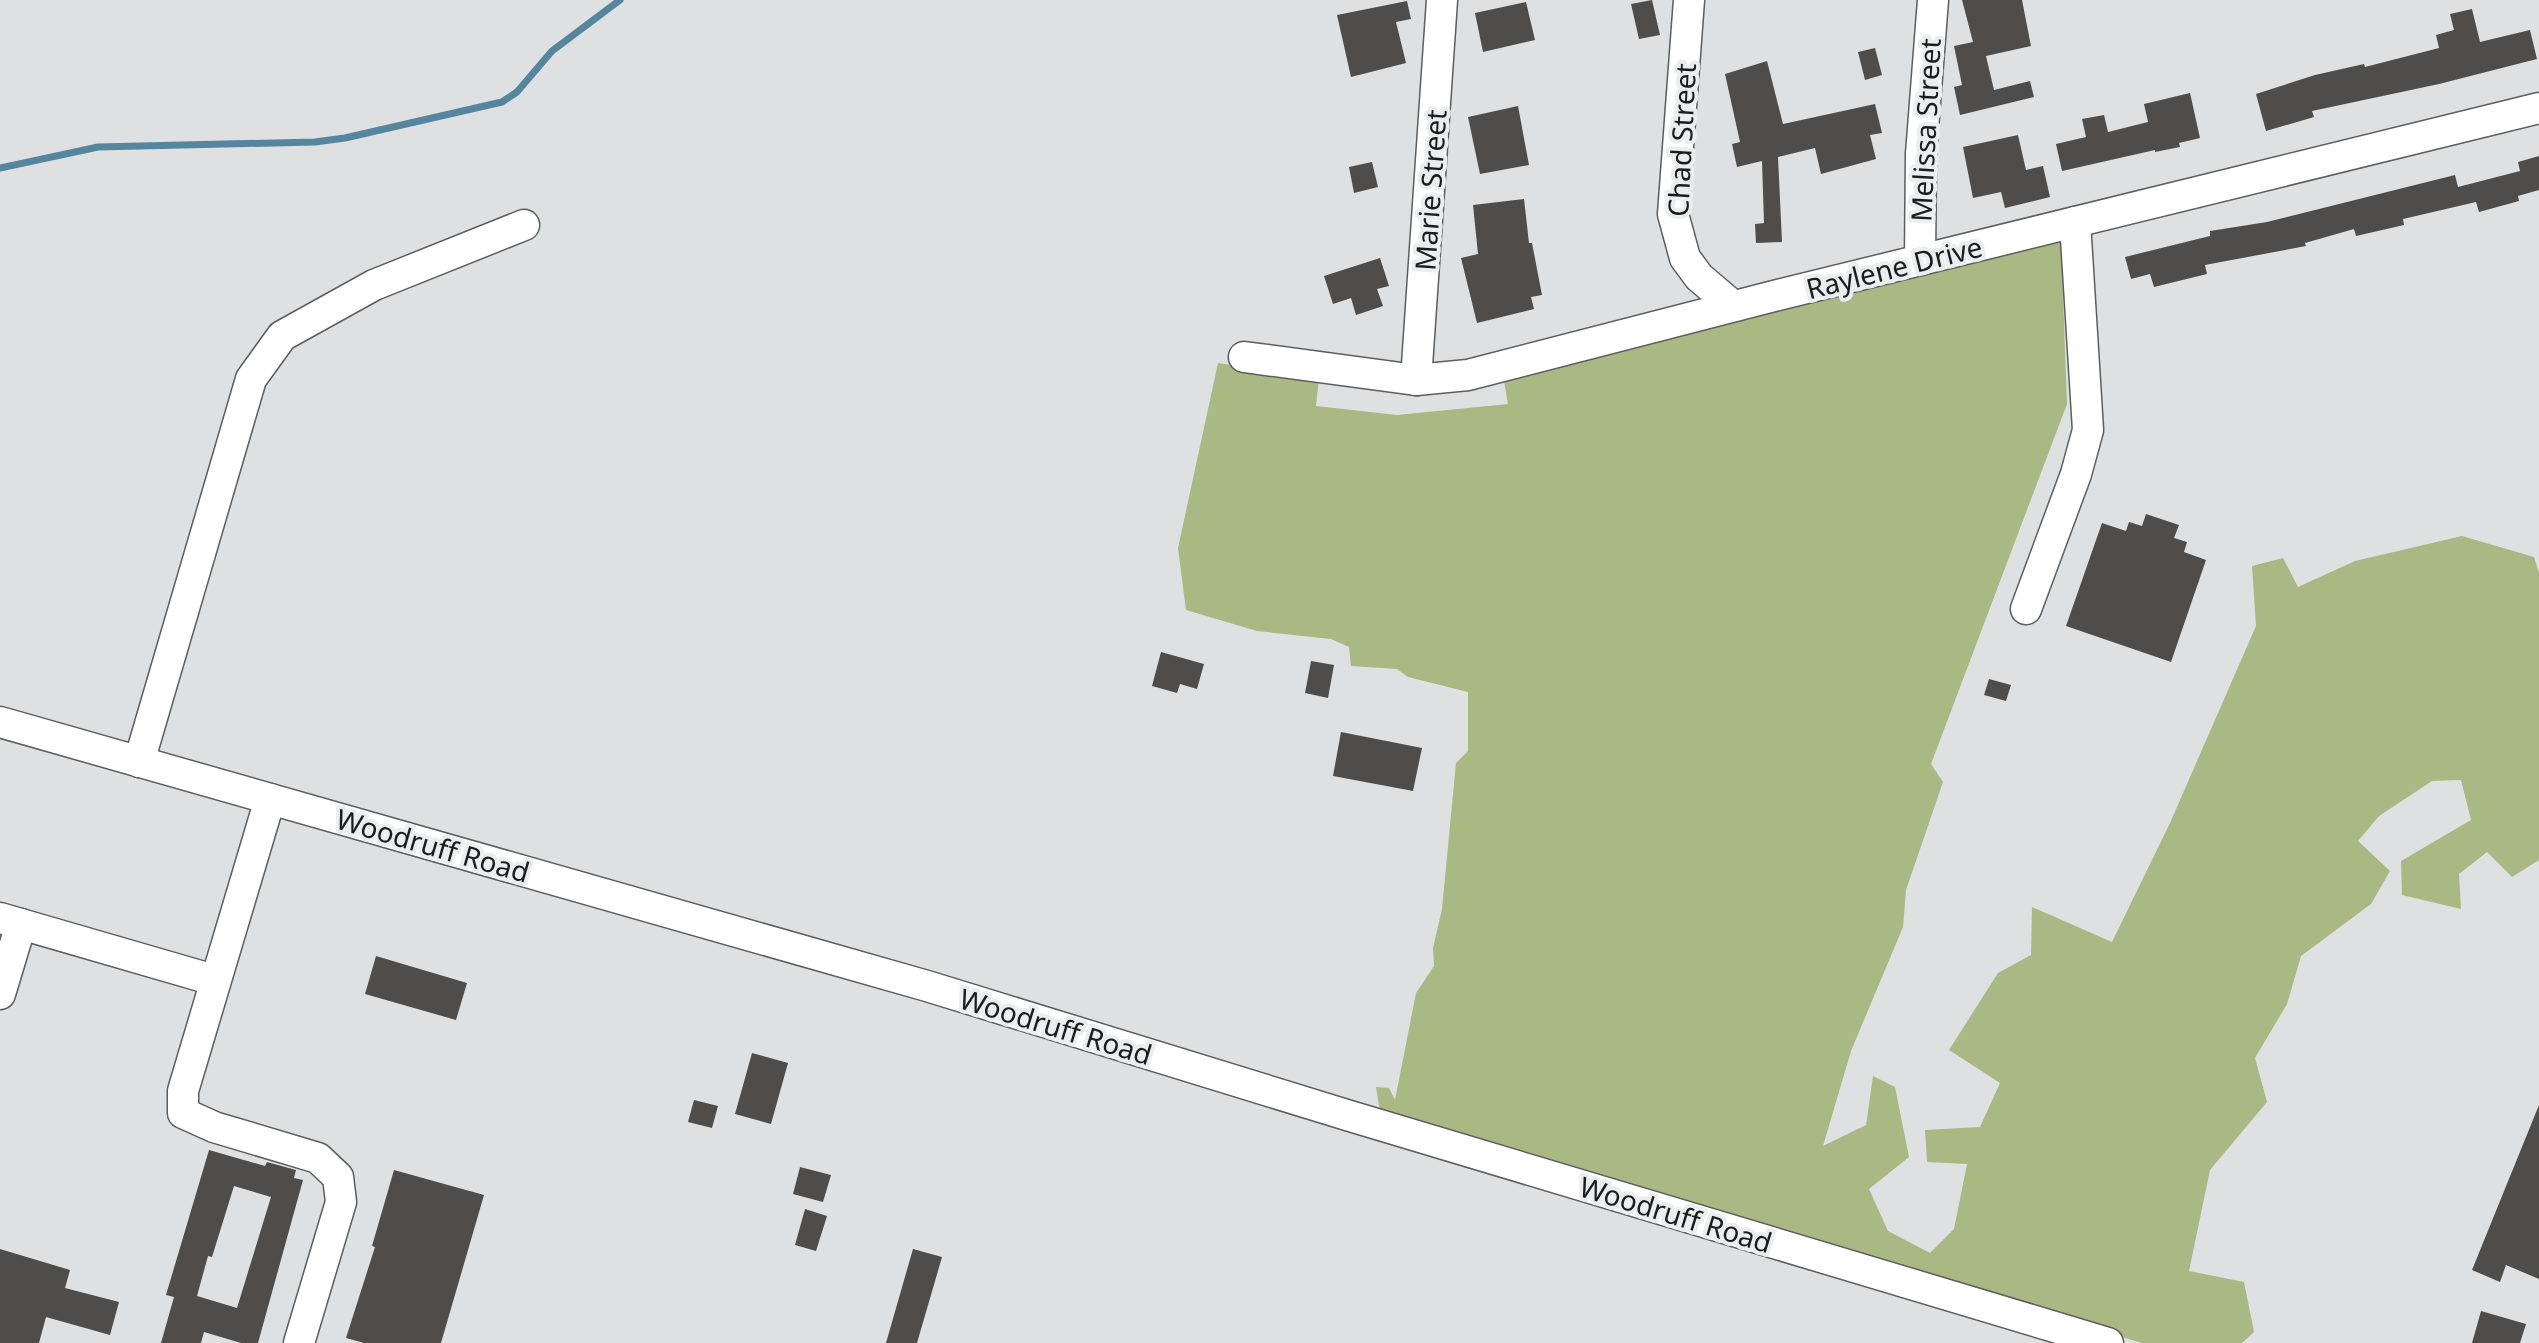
<svg xmlns="http://www.w3.org/2000/svg" width="2539" height="1343" font-family="'Noto Sans',sans-serif">
  <rect width="100%" height="100%" fill="#dee0e1"/>
  <path fill="#aab884" d="M2061,240l6,164 -136,360 12,18 -37,108 -3,37 -52,124 -28,95 43,-21 7,-49 22,11 14,70 -40,32 19,42 42,22 24,-24 13,-65 -40,-2 -2,-32 55,-3 20,-44 -51,-33 49,-77 33,-18 1,-48 80,35 58,-119 86,-197 -4,-60 31,-8 15,29 57,-26 107,-25 72,21 5,16v287l-27,17 -25,-25 -28,22 2,35 -59,-14 -1,-34 70,-41 -10,-40 -29,1 -53,35 -21,25 32,30 -19,33 -70,52 -14,48 -32,54 12,44 -57,68 -21,101 55,11 10,50 -12,11h-100l-761,-225 -5,-31 13,1 6,12 21,-107 18,-27 -1,-18 9,-39 14,-146 12,-12v-59l-60,-15 -11,-8 -46,-3 -2,-19 -18,-8 -74,-8 -71,-21 -8,-62 40,-185 101,15 -3,28 81,9 111,-11 -4,-23z"/>
  <g fill="none" stroke-linecap="round" stroke-linejoin="round">
    <path stroke="#55869e" stroke-width="7" d="M0,168l98,-21 217,-5 30,-4 157,-36 15,-10 35,-41 68,-51"/>
  </g>
  <g fill="#4e4d4c" fill-rule="evenodd">
    <path d="M1652,0l8,35 -21,4 -8,-35z"/>
    <path d="M1962,0h60l9,46 -45,10 8,34 36,-9 4,16 -74,18 -6,-28 8,-2 -8,-39 19,-4z"/>
    <path d="M1407,1l4,18 -15,3 10,41 -55,14 -14,-62z"/>
    <path d="M1526,2l9,38 -52,12 -8,-39z"/>
    <path d="M2472,9l8,33 50,-12 7,29 -98,25 -127,27 2,6 -48,14 -10,-37 59,-19 49,-11 1,3 74,-19 -3,-13 18,-5 -4,-16z"/>
    <path d="M1875,48l7,27 -17,5 -7,-28z"/>
    <path d="M1767,61l16,63 92,-20 7,29 -12,2 6,24 -55,15 -6,-26 -37,9 4,85 -26,1 -1,-19 9,-1 -2,-62 -25,6 -5,-23 8,-2 -15,-68z"/>
    <path d="M2190,93l10,45 -21,5 1,4 -25,5v-2l-93,21 -6,-27 30,-7 -4,-18 22,-4 4,17 40,-10 -4,-18z"/>
    <path d="M1518,106l11,59 -49,9 -12,-57z"/>
    <path d="M2018,135l8,35 17,-4 7,31 -45,11 -4,-16 -28,6 -10,-51z"/>
    <path d="M2539,156v34l-21,6 1,5 -40,11 -3,-10 -73,17 1,6 -48,11 -2,-7 -49,14 1,3 -101,19 2,9 -53,13 -4,-13 -19,5 -6,-22 85,-21v-5l57,-9 188,-47 3,12 62,-16 -2,-9z"/>
    <path d="M1372,162l6,25 -24,6 -5,-26z"/>
    <path d="M1524,199l5,44h3l10,52 -11,2 3,12 -57,14 -16,-65 17,-4 -5,-49z"/>
    <path d="M1380,258l9,28 -12,3 6,17 -27,9 -5,-17 -18,6 -9,-28z"/>
    <path d="M2146,514l33,11 -5,13 13,4 -3,10 22,8 -35,102 -105,-36 36,-103 24,8 3,-9 13,4z"/>
    <path d="M1161,652l43,12 -7,25 -17,-5 -3,9 -25,-7z"/>
    <path d="M1311,661l23,4 -6,33 -23,-5z"/>
    <path d="M1989,679l22,6 -5,16 -22,-6z"/>
    <path d="M1341,732l81,16 -9,43 -80,-15z"/>
    <path d="M376,956l91,27 -11,37 -91,-26z"/>
    <path d="M752,1053l36,10 -17,61 -36,-10z"/>
    <path d="M694,1100l24,6 -6,22 -24,-6z"/>
    <path d="M2539,1105v174l-33,-14 -6,17 -28,-12z"/>
    <path d="M209,1150l56,16 2,-4 29,8 -2,8 9,2 -45,163h-17l-37,-11 -3,11h-40l13,-46 -8,-2zM234,1186l37,11 -34,111 -40,-12 11,-40 4,1z"/>
    <path d="M800,1167l31,8 -8,27 -30,-8z"/>
    <path d="M394,1170l90,25 -43,148h-77l-18,-5 29,-91 -3,-1z"/>
    <path d="M805,1209l22,7 -11,35 -21,-6z"/>
    <path d="M0,1249l70,21 -5,18 54,14 -9,33 -64,-18 -7,26h-39z"/>
    <path d="M913,1249l29,8 -25,86h-31z"/>
    <path d="M2481,1311l45,13 -6,19h-48z"/>
  </g>
  <g fill="none" stroke-linecap="round" stroke-linejoin="round">
    <g stroke="#5c5d5e" stroke-width="33">
      <g id="minor">
        <path d="M1689,0l-16,214 12,44 14,19 34,29"/>
        <path d="M1920,260l1,-106 12,-154"/>
        <path d="M1244,357l172,23 52,-5 306,-79 765,-188"/>
        <path d="M1416,380l26,-380"/>
        <path d="M2026,609l50,-135 12,-44 -13,-208"/>
        <path d="M0,722l927,264 423,130 758,227"/>
        <path d="M139,762l112,-383 31,-43 92,-51 150,-60"/>
        <path d="M270,799l-87,292v22l31,14 104,31 20,19 3,25 -42,141"/>
        <path d="M0,918l214,62"/>
        <path d="M0,994l21,-70"/>
      </g>
    </g>
    <use href="#minor" stroke="#fff" stroke-width="30"/>
  </g>
  <g text-anchor="middle" dominant-baseline="central" stroke-width="8" stroke-linejoin="round" paint-order="stroke">
    <g font-size="28" fill="#1c1c1d" stroke="#ebedee">
      <text transform="translate(1925 130) rotate(-87)">Melissa Street</text>
      <text transform="translate(1681 140) rotate(-87)">Chad Street</text>
      <text transform="translate(1430 190) rotate(-86)">Marie Street</text>
      <text transform="translate(1894 267) rotate(-14)">Raylene Drive</text>
      <text transform="translate(433 845) rotate(16)">Woodruff Road</text>
      <text transform="translate(1056 1026) rotate(17)">Woodruff Road</text>
      <text transform="translate(1676 1214) rotate(17)">Woodruff Road</text>
    </g>
  </g>
</svg>
